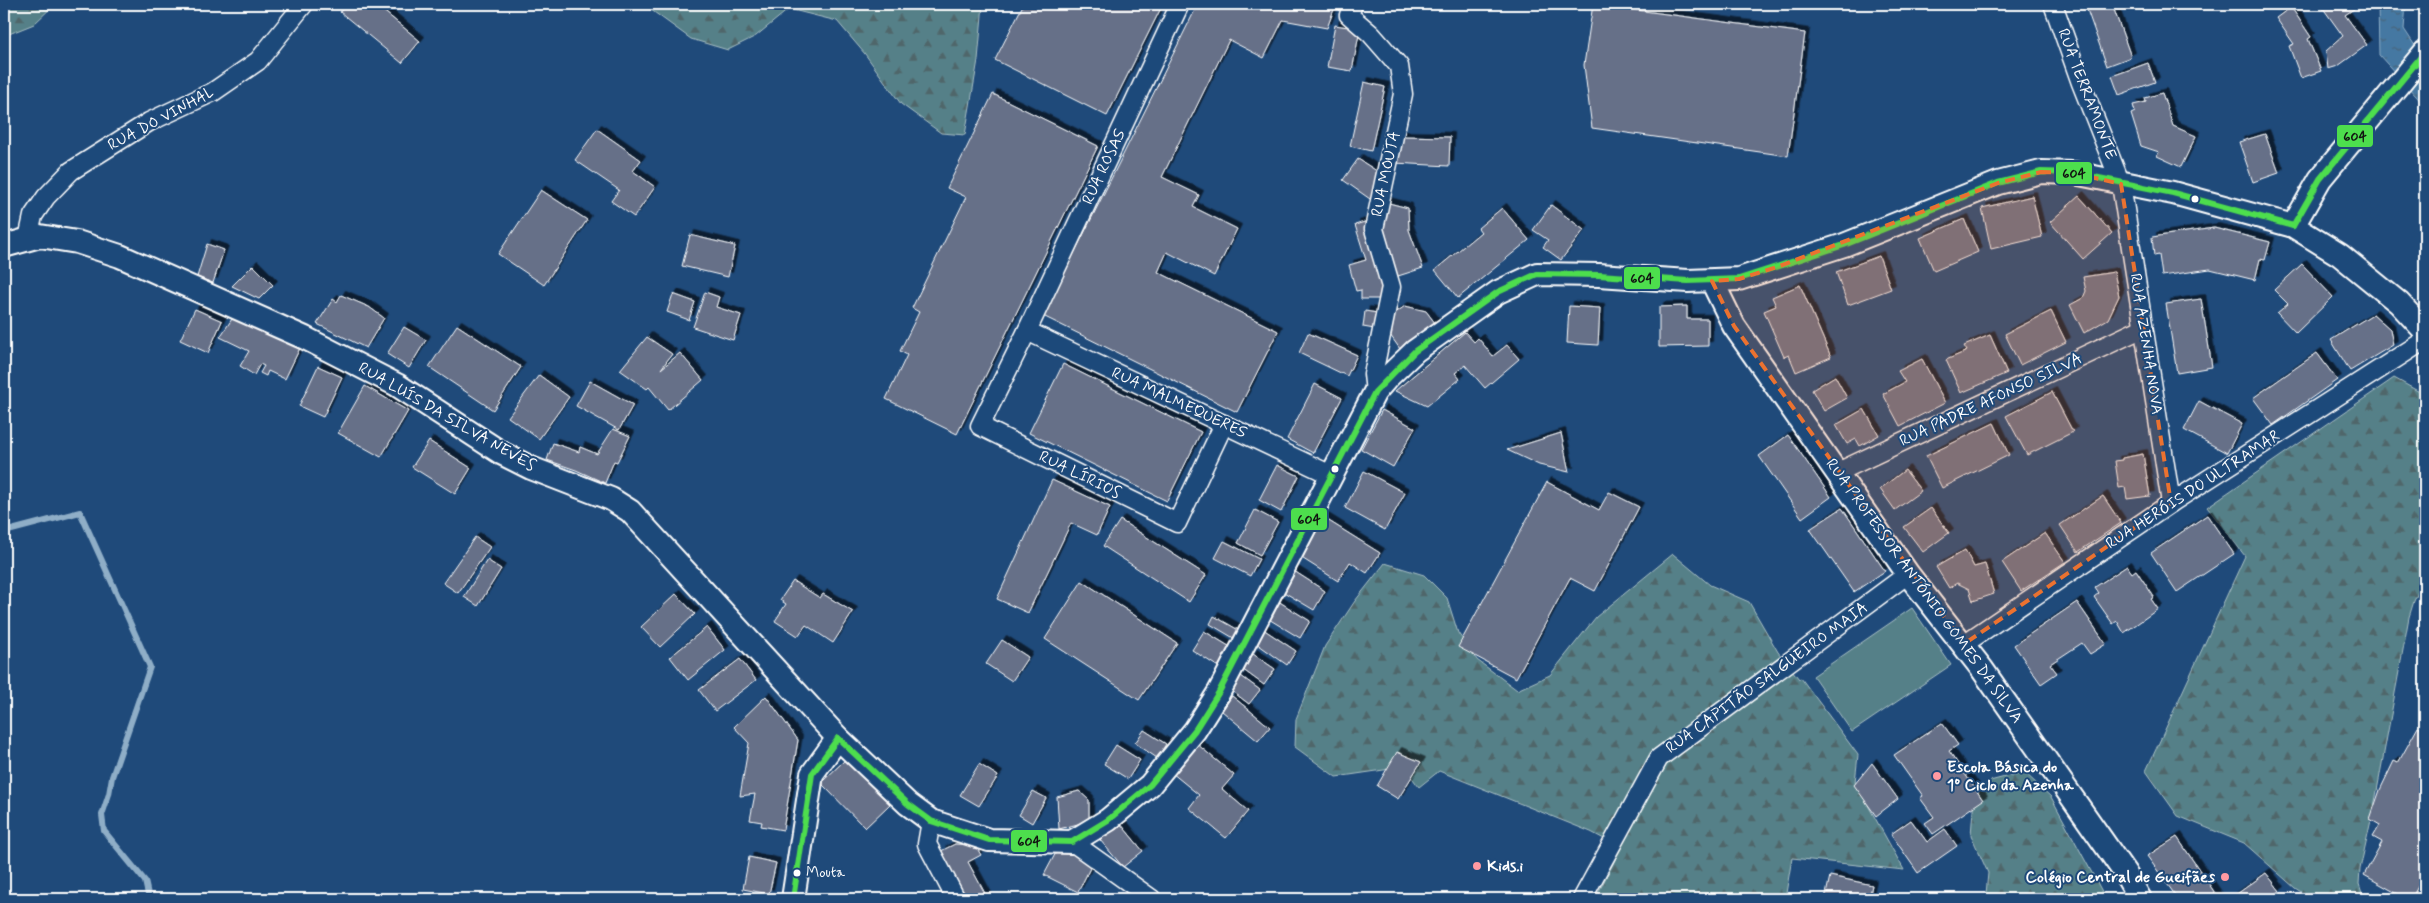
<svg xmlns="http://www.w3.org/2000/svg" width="2429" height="903" font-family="Mynerve,sans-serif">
  <defs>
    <pattern id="forest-firs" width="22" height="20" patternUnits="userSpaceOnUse" patternTransform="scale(1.25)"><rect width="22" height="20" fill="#548088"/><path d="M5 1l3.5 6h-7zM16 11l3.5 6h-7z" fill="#50666a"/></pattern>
    <pattern id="water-ripples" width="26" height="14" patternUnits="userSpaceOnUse" patternTransform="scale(1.25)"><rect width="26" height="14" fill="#4478a2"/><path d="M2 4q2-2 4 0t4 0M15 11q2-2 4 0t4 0" fill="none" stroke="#486277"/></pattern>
    <filter id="shadow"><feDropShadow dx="4.5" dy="-4.5" stdDeviation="0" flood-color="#0009"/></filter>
  </defs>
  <rect width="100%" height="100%" fill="#1f4a7a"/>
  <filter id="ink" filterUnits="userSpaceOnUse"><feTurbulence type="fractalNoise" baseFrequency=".02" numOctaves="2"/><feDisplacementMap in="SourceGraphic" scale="10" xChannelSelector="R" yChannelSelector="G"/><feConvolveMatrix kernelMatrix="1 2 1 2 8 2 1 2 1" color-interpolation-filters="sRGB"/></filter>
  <g filter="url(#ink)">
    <path fill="#548088" stroke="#aac0c4" d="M1912,608l39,57 -99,67 -39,-56z"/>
    <g fill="url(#forest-firs)" stroke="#aac0c4">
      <path d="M4,4h51l-21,20 -30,12z"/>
      <path d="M643,4h340l-5,56 -13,75 -24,-2 -40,-29 -36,-50 -28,-33 -48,-12 -33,27 -28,14 -37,-11z"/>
      <path d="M2394,378l31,17v183l-11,23 -5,16 -35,190 -14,62 -1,15 5,15h-52l-17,-11 -51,-45 -66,-27 -32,-45 99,-215 -38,-49z"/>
      <path d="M1673,554l37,31 39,17 29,50 21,27 2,-1 57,77 -3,27 49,88 -112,-12 -7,41h-190l26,-51 -30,-16 -152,-61 -20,16 -15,-20 -68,10 -41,-30 1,-28 29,-73 30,-45 30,-38 39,12 23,23 11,35 19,27 40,30 33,-15 46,-58z"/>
      <path d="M2024,772l27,25 55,102h-105l-15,-5 2,-21 -17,-38 3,-38 16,-16z"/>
    </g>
    <path fill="url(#water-ripples)" stroke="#8faec7" d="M2378,4h28l-2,25 21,32v45l-46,-51z"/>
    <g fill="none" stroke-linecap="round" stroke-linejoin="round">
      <path stroke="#8faec7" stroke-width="6" d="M4,532l76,-20 70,155 -38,110 -3,17 -7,21 2,16 41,50 4,18"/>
    </g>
    <g fill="#666f88" stroke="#fff" filter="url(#shadow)">
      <path d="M346,4h29l45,37 -18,22 -62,-51z"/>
      <path d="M1021,4h142l-56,112 -112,-56 28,-55z"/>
      <path d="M1198,4h138l-9,24 -44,-8 -19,38 -35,-18 -67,137 37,18 -6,12 44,22 -23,47 -47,-24 -9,20 120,59 -41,81 -194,-96z"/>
      <path d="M1593,4l212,29 -17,123 -196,-28 -8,-63z"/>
      <path d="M2085,4h27l19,53 -24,9z"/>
      <path d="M2320,4h41l-16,11 22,30 -29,21 -10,3 -2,-18 17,-15z"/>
      <path d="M2291,7l20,30 -3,2 13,32 -20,7 -12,-32 5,-2 -18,-26z"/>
      <path d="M1335,25l25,4 -8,42 -25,-4z"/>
      <path d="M2148,63l7,19 -36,13 -7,-19z"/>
      <path d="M1364,82l21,5 -14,64 -21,-5z"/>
      <path d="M2162,93l11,33 23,10 -15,31 -24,-11 2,-4 -18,-6 -10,-32 4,-2 -2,-7 13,-3 -1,-4z"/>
      <path d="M993,94l105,52 -141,288 -71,-35 21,-44 -7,-4 19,-39 -7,-4 54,-111 -19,-9z"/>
      <path d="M597,129l44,31 -8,11 22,16 -21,30 -23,-16 8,-11 -44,-30z"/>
      <path d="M2265,134l14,39 -26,9 -14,-40z"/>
      <path d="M1400,136l50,1 -1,29 -55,-3z"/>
      <path d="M1358,159l25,16 -2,8 -11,16 -27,-19z"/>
      <path d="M541,190l46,30 -43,65 -46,-31z"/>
      <path d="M2032,196l10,41 -51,12 -9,-41z"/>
      <path d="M2079,196l33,37 -29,26 -33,-37z"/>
      <path d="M1385,202l23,6 1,22 14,38 -28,9 -16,-47z"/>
      <path d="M1551,205l33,25 -23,30 -18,-13 5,-7 -15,-10z"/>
      <path d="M1502,208l27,32 -71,58 -23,-28 46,-38 -3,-4z"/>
      <path d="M1964,219l14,33 -44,19 -14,-33z"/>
      <path d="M1368,221l17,78h-24v-9l-5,1 -7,-26 17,-5 -11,-35z"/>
      <path d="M2214,228l56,14 -5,18 -5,-1 -5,21 -45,-11 -48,7 -3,-21 -5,1 -2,-19z"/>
      <path d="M690,235l45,11 -7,31 -46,-11z"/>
      <path d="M207,244l17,6 -11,33 -16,-6z"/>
      <path d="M1879,256l12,33 -43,16 -12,-33z"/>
      <path d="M2302,264l31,33 -37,36 -19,-20 11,-9 -14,-14z"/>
      <path d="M253,265l20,20 -14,14 -27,-13z"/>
      <path d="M2114,272l5,24 -11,23 -24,14 -14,-28 13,-7 3,-7 -3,-14z"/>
      <path d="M1800,285l31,72 -35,15 -7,-17 -5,2 -20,-46 12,-5 -4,-9z"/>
      <path d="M705,292l14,5 -3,10 25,8 -8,25 -40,-13z"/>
      <path d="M673,294l22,8 -6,18 -22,-8z"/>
      <path d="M341,295l28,12 15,11 -18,30 -49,-24 16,-25 4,3z"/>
      <path d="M2201,299l11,68 -35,6 -11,-69z"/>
      <path d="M1405,306l21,5 9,12 -35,26 -12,-17 2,-15z"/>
      <path d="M1569,306l31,2 -2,37 -31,-2z"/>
      <path d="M1687,306v13h21v27l-49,1v-40z"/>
      <path d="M195,309l27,12 -14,32 -28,-13z"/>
      <path d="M1365,311l18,3 -3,16 -17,-3z"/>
      <path d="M2051,311l15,31 -46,23 -15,-31z"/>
      <path d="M2373,314l17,15 3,16 -43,26 -19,-31z"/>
      <path d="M234,316l66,32 -15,31 -17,-8 -2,5 -6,-3 4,-7 -4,-2 -6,11 -14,-9 9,-15 -29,-14z"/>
      <path d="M457,325l64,42 -28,43 -64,-43z"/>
      <path d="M404,327l22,13 -17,28 -22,-14z"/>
      <path d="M1465,332l9,10 4,-4 15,18 14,-11 12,14 -34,29 -20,-23 -10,8 5,6 -33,27 -32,-15z"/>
      <path d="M1308,333l49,22 -10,21 -48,-23z"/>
      <path d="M1990,335l17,38 -46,20 -15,-33 21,-9 -3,-5z"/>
      <path d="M647,337l25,17 -11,15 19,-16 23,27 -35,30 -19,-23 -2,2 -27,-19z"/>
      <path d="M2317,353l20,27 -64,45 -20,-27z"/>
      <path d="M1922,359l23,44 -45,23 -17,-32 22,-12 -7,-11z"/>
      <path d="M1063,364l138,68 -34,69 -138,-68z"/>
      <path d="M318,366l24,11 -19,40 -24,-11z"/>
      <path d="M539,375l30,22 -30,42 -31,-22z"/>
      <path d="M1835,376l12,22 -23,13 -12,-21z"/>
      <path d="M590,381l43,24 -14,25 -43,-24z"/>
      <path d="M1315,384l27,14 -29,55 -26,-14z"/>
      <path d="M365,386l43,25 -27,46 -43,-24z"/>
      <path d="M2052,392l21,40 -46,23 -21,-39z"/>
      <path d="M2199,401l43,23 -15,29 -43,-23z"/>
      <path d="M1864,409l15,26 -19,11 -4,-7 -9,5 -11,-19z"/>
      <path d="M1382,410l33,18 -22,39 -32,-18z"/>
      <path d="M1994,423l15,32 -67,33 -16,-32z"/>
      <path d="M613,429l17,7 -13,26 -3,-1 -9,22 -29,-13 -29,-10 6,-17 26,9 1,-5 17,7z"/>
      <path d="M1561,433l8,39 -30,-7 -32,-15z"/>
      <path d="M1788,435l43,62 -29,21 -43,-62z"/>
      <path d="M429,441l42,27 -16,26 -43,-27z"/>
      <path d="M2143,454l7,42 -23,3 -2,-12 -6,1 -4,-27 7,-1v-2z"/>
      <path d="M1277,465l22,11 -18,36 -22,-12z"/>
      <path d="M1905,470l16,21 -26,19 -15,-21z"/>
      <path d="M1364,471l41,22 -20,37 -40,-22z"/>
      <path d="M1052,480l58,27 -13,28 -26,-12 -43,90 -31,-14z"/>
      <path d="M1547,482l52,28 10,-18 30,15 -44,84 -25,-13 -54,100 -58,-31z"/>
      <path d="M2103,496l18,27 -43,29 -18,-27z"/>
      <path d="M1842,508l43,63 -31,21 -44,-63z"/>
      <path d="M1931,508l18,25 -26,19 -19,-25z"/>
      <path d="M1255,510l23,12 -18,33 -22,-12z"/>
      <path d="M2207,515l27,39 -57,38 -26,-39z"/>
      <path d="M1324,518l56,35 -13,20 -17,-11 -12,19 -38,-24z"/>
      <path d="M1120,520l86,55 -17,27 -86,-56z"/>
      <path d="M2045,533l20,29 -44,29 -19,-29z"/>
      <path d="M475,537l15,10 -32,46 -15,-10z"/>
      <path d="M1224,541l35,18 -9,17 -35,-18z"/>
      <path d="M1965,550l9,17 11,-3 9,30 -21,7 -4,-12 -12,-6 -8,5 -13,-21z"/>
      <path d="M487,560l14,9 -23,37 -14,-9z"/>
      <path d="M2127,566l5,7 4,-3 18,27 -3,2 7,10 -34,24 -7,-12 -4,3 -19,-27 5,-4 -4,-6z"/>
      <path d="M1294,571l31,20 -11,19 -32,-19z"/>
      <path d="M793,581l27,17 3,-4 30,18 -20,31 -27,-18 -8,11 -23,-15 11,-17 -6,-4z"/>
      <path d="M1082,581l95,62 -38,57 -94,-61z"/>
      <path d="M676,594l19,20 -35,33 -19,-20z"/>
      <path d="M1278,601l32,20 -10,17 -33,-20z"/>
      <path d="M2077,602l29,42 -16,10 -8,-11 -32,21 7,9 -16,11 -27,-39z"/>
      <path d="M2425,614v20l-8,-5z"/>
      <path d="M1214,616l28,16 -5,8 -27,-16z"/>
      <path d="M707,627l18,23 -37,30 -18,-23z"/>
      <path d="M1263,629l33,22 -9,14 -31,-22z"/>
      <path d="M1204,631l28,17 -12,20 -28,-18z"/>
      <path d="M1002,640l26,17 -16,24 -26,-17z"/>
      <path d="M1253,654l22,15 -11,16 -22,-16z"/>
      <path d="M740,659l16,21 -41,31 -16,-21z"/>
      <path d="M1241,676l19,14 -11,14 -17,-13z"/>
      <path d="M766,696l32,44 -15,90 -22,-4 1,-4 -12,-2 5,-26 -15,2 9,-53 -15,-16z"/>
      <path d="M1232,696l38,31 -12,14 -36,-30z"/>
      <path d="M1942,723l16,22 -9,6 34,49 -50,34 -8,-11 9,-6 -14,-19 3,-2 -29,-41z"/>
      <path d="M2418,727l7,4v143l-14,25h-4l-43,-24 18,-33 -9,-5 7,-12 -10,-6 10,-29 14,-29 4,2z"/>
      <path d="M1144,730l22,14 -9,14 -22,-15z"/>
      <path d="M1197,744l37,31 -12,14 26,22 -22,27 -37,-30 10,-13 -27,-22z"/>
      <path d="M1116,745l24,15 -12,19 -24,-15z"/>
      <path d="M1397,752l24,10 -23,37 -21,-13z"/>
      <path d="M846,759l44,45 -25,24 -42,-43v-4z"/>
      <path d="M1872,763l26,36 -22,17 -22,-31z"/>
      <path d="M979,764l19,12 -19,30 -19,-11z"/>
      <path d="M1033,791l13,7 -14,25 -13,-8z"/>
      <path d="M1079,791l10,9v21l-30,8 -2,-32z"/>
      <path d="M1911,820l16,22 18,-13 12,17 -39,27 -27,-39z"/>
      <path d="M1120,823l23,28 -20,16 -23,-27z"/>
      <path d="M2177,837l42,62h-41l-31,-43z"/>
      <path d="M955,844l20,1 6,10 -13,7 20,37h-22l-25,-48z"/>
      <path d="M1060,845l33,17 -15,30 -34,-17z"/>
      <path d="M749,857l27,6 -7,31 -26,-5z"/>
      <path d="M2266,873l14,18 -11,8h-39z"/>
      <path d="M1830,876l42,9 -3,14h-44z"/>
    </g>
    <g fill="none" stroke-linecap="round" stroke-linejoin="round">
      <g stroke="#fff" stroke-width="21">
        <g id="minor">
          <path d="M1180,4l-153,327 -47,95 197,97 47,-99"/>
          <path d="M1353,4l-4,11 22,19 28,32 4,28 -29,135 17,58 -18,87 2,18"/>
          <path d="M2053,4l28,79 40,101 50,319"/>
          <path d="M28,239l5,-23 13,-19 25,-26 78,-49 64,-30 45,-31 46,-57"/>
          <path d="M1027,331l304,144"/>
          <path d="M1838,472l305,-144"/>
          <path d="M1964,644l207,-141 254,-163"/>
          <path d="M931,821l-4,23 29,55"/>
          <path d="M1072,842l80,57"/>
          <path d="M1582,899l77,-141 249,-184"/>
        </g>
      </g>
      <g stroke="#fff" stroke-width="26">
        <g id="tertiary">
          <path d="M2293,226l27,-47 105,-127"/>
          <path d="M4,246l36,-10 37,6 43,14 185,82 92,47 106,69 28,14 80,31 19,12 208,227 70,66 23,17 58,19 83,2 36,-22 42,-35 45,-55 24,-38 156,-300 13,-15 27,-26 83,-59 39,-18 62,1 89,6 51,-2 105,-34 154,-62 43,-11 33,1 99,20 120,33 47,29 59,48 26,28"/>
          <path d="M1712,281l22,45 174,248 74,95 143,204 15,26"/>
          <path d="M793,899l19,-125 26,-36"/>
        </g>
      </g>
      <use href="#minor" stroke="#1f4a7a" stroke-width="18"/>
      <use href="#tertiary" stroke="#1f4a7a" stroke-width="22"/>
      <g stroke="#1f4a7a" stroke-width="10">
        <g id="bus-1">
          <path d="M2293,226l27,-47 105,-127"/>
          <path d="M838,738l70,66 23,17 58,19 83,2 36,-22 42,-35 45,-55 24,-38 156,-300 40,-41 83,-59 39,-18 62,1 89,6 51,-2 105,-34 154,-62 43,-11 33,1 99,20 120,33"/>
          <path d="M793,899l19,-125 26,-36"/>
        </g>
      </g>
      <use href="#bus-1" stroke="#4dde4d" stroke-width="6"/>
    </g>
  </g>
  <path fill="#eb7230" fill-opacity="0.2" stroke="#eb7230" stroke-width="4" stroke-dasharray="10 6" stroke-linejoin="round" d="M2041,172l33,1 47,11 50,319 -207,141 -230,-318 -22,-45 27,-2 38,-12 221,-84z"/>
  <g fill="#fff" stroke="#1f4a7a" stroke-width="2">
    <circle cx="2195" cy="199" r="4.5"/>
    <circle cx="1335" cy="469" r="4.5"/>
    <circle cx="797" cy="873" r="4.5"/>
  </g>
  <g fill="#ff9aa2" stroke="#1f4a7a" stroke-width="2">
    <circle cx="1937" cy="776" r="5"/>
    <circle cx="1477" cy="866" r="5"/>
    <circle cx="2225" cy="877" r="5"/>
  </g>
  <g text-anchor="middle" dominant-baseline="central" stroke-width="4" stroke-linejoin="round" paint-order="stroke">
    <g font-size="15" fill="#fff" stroke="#1f4a7a" text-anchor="start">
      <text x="806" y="873">Mouta</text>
    </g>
    <g font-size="16" fill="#fff" stroke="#1f4a7a">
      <text transform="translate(2087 94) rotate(69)">RUA TERRAMONTE</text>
      <text transform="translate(161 119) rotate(-28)">RUA DO VINHAL</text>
      <text transform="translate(1104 167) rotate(-65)">RUA ROSAS</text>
      <text transform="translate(1386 174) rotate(-78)">RUA MOUTA</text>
      <text transform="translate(2146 344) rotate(81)">RUA AZENHA NOVA</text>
      <text transform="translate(1991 400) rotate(-25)">RUA PADRE AFONSO SILVA</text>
      <text transform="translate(1179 403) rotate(25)">RUA MALMEQUERES</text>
      <text transform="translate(447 417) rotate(30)">RUA LUÍS DA SILVA NEVES</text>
      <text transform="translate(1080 475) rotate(26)">RUA LÍRIOS</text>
      <text transform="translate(2193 490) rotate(-33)">RUA HERÓIS DO ULTRAMAR</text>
      <text transform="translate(1924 591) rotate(54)">RUA PROFESSOR ANTÓNIO GOMES DA SILVA</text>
      <text transform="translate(1767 678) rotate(-36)">RUA CAPITÃO SALGUEIRO MAIA</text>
    </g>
    <g font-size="16" font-weight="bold" fill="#fff" stroke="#1f4a7a" text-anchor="start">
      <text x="1947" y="767">Escola Básica do<tspan x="1947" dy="18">1º Ciclo da Azenha</tspan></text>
      <text x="1487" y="866">Kids.i</text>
      <text x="2215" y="877" text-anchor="end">Colégio Central de Gueifães</text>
    </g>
  </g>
  <g stroke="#1f4a7a" stroke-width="2">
    <rect x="2336" y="124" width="38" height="24" rx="5" fill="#4dde4d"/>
    <rect x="2055" y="161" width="38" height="24" rx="5" fill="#4dde4d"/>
    <rect x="1623" y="266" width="38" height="24" rx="5" fill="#4dde4d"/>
    <rect x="1290" y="507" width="38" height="24" rx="5" fill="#4dde4d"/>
    <rect x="1010" y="829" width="38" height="24" rx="5" fill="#4dde4d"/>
  </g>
  <g font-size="14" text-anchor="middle" font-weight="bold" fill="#111">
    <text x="2355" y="141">604</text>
    <text x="2074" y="178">604</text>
    <text x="1642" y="283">604</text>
    <text x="1309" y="524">604</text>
    <text x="1029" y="846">604</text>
  </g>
  <rect width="2429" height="903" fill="none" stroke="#1f4a7a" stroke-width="20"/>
  <rect x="10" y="10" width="2409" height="883" fill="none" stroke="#fff" stroke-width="2" filter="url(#ink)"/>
</svg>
